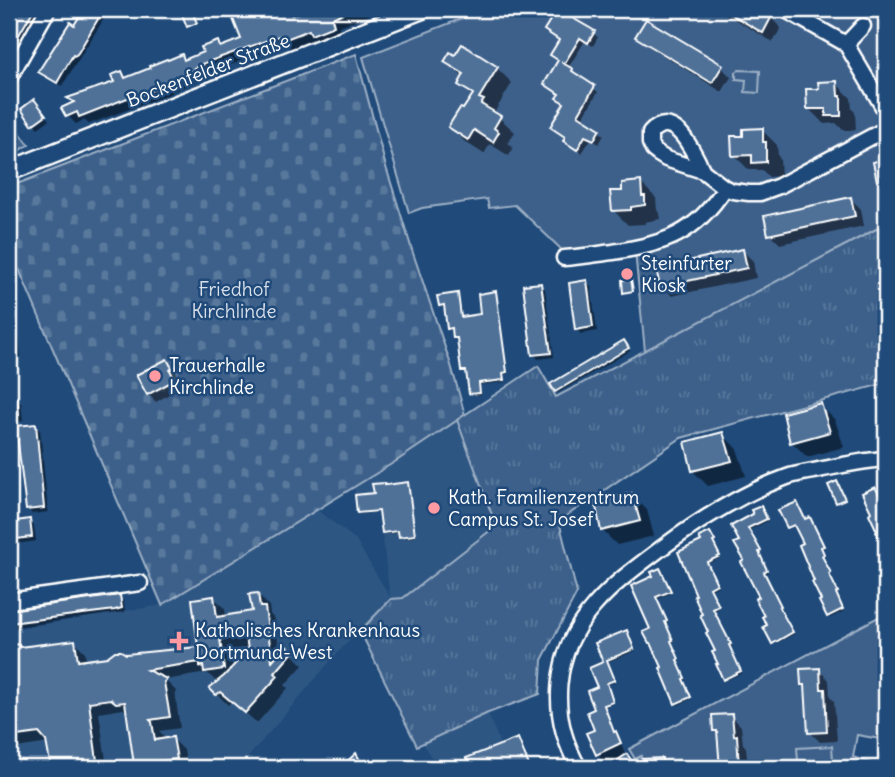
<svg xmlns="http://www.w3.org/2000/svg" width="895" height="777" font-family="Delius,sans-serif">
  <defs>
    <pattern id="cemetery-stones" width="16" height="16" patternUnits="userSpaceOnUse" patternTransform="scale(1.75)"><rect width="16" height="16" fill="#3c618b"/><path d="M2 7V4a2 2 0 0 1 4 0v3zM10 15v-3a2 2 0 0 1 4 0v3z" fill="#59799c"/></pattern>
    <pattern id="park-tufts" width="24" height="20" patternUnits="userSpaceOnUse" patternTransform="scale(1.75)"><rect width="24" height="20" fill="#3c618b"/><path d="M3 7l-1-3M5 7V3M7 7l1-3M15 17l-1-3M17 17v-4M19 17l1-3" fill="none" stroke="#59799c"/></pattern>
  </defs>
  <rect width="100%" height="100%" fill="#1f4a7a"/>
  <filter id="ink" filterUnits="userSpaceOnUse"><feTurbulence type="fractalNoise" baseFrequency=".0143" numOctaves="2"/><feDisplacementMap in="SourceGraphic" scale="14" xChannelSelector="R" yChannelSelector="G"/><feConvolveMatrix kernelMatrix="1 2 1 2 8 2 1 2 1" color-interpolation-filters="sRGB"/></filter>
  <g filter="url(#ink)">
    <g fill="#2e5683">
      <path d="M457,420l39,106 -94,72 -11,1 -51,51 -101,118h-230v-138l153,-25 155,-95 38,29 35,58 -12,-93 -9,8 -12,1 -3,-26z"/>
      <path d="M488,713l12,31 18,-6 12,30h-92l-15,-24z"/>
    </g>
    <g fill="#3c618b" stroke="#9eb0c5" stroke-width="2">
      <path d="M486,9h400v215l-241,127 -11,-109 -70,10 -49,-47 -26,3 -2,-9 -65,9 -13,5 -46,-156z"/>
      <path d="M9,118l20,27 -9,5 -1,2 -10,2z"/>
      <path d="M886,613v127l-29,-5 -4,22 23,8v3h-234l-1,-12 -6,3 -6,-10z"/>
    </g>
    <path fill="url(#cemetery-stones)" stroke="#9eb0c5" stroke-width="2" d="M356,54l30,113 27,86 38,112 14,50 -67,45 -236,145 -153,-359v-59z"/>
    <g fill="url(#park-tufts)" stroke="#9eb0c5" stroke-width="2">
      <path d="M739,70l21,1 -1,22 -14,-1 1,-12 -10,-1v-7z"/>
      <path d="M886,224v159l-205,55 -122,83 18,72 -35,67 -2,34 -52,19 -71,33 -57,-115 31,-32 12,-1 93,-72 -39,-106 81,-54 18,31z"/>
      <path d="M832,746l1,14 -35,1 -1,-13z"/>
    </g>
    <g fill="#0007" fill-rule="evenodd">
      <path d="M9,9h31l-31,54v-37l6,-11 -6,-4z"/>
      <path d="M86,9h24l-48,77 -22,-14 35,-45z"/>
      <path d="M251,9h44l2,6 21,-6h88l-23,9 -6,-6 -38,14 2,9 -21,8 -4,-5 -25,10 -4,-4 -78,29 1,1 -9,3 1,2 -31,13 1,1 -83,31 -5,-4 -8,4 -8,-8 7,-13 -5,-4 46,-16 6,-10 6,6 54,-22 4,4 19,-8 12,-10 6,5 20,-8 9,-28z"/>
      <path d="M559,9l39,28 -5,9 -8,-5 -17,27 30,24 -16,27 22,16 -5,9 -8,-5 -9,14 -17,-12 1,-3v-34l-8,-6 3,-3 -15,-11 14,-23 -8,-6 9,-14 -15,-11z"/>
      <path d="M717,9h39l15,9 10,10 -8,14z"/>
      <path d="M638,37l83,30 10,10 -9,15 -74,-46z"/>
      <path d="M446,61l51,7 15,15 -18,30 21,19 -7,11 5,5 -4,8 -19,-12 -6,10 -19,-12 -15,-15 14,-15 9,-15 -13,-13 4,-6z"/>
      <path d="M836,83l15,15 1,11 3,3 1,18h-13l-7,-7 -12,1 -15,-15 11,-19z"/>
      <path d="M39,106l10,14 -11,8 -4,-5z"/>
      <path d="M762,130l15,15 1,11 2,3 1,17 -12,1 -7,-7h-13l-15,-15z"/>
      <path d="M886,161v16l-3,1v4l3,-1v7l-8,-8 -3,-16z"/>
      <path d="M641,183l15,15 1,12 2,3 1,6 -15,3v2l-17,1 -15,-15 11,-18z"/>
      <path d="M851,199l10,10 3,17 -84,18 -10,-10z"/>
      <path d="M743,251l10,10 3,17 -84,18 -10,-10z"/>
      <path d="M587,282l4,5 6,44 -16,3 -5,-5z"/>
      <path d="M541,285l4,4 9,68 -16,2 -4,-5z"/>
      <path d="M496,293l1,2 11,79h-4l1,8 -26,3 2,10h-8l-2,-1 -3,-22h-3l-2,-1 -4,-32 -4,-2 -1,-7h-4l-2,-2 -3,-22 -3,1 -2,-2 17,-10 2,2 3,22 20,-3z"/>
      <path d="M9,308l8,7 4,42 -12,1z"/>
      <path d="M625,344l5,7 -72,42 -1,-2 -5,-7z"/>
      <path d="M167,361l7,8 4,7 -2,1 5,10 -25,15 -8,-8 -10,-18z"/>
      <path d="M17,398l4,5 2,18 -14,1v-23z"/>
      <path d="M820,405l15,15 9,27 -37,10 -15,-15z"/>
      <path d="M35,426l5,4 8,82 -16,2 -4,-5z"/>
      <path d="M722,434l15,15 9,27 -38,10 -15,-15z"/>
      <path d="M407,484l2,2 7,51 -14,1 -2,-5 -15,1 -1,-1 -3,-21 -21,2 -1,-2 17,-17 11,-8z"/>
      <path d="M632,495l15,15 7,26 -37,9 -15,-15z"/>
      <path d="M884,496l2,4v50l-8,-17z"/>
      <path d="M762,509l6,12 -19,9 12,24 -2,1 9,17 -4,2 18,34 -2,2 14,24 -19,10 -13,-47 -16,-36 -5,-19 -8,-15z"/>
      <path d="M29,521l5,5 2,15 -27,4v-22z"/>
      <path d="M805,521h6l13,27 -3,2 4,6 -2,2 8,17 -1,1 8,18 -2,1 8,16 -14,7 -25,-74 -9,-18 -6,2 -2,-1z"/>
      <path d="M712,535l3,8 -2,1 7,14 -13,6 11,22 -7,4 8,18 -5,3 18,35 -3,1 13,26 -16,7 -15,-47 -15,-36z"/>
      <path d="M662,572l9,21 -14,6 11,24 -3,1 9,18 -3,1 9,18 -3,1 9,18 -3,1 8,18 -13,6 -13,-37 -15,-26 3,-12 -19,-43z"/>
      <path d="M258,595l11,11 1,8 5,6 5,34 6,-6 17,17 -18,20 3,3 -31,35 -25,-22 -4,4 -11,-11 1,-11 -11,-10 -42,7 11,11 -1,3 5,34 -21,3 4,4 1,5 9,-1 11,11 3,18h-47l-4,-3 -7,-52 -6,-4 -24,4 8,54 3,-1 2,2h-60l-3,-25 -39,6 1,10h-2v-112l9,-2 3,3 53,-7 11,11 1,10 114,-14 14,-50 11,11 1,9 28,-5zM249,647v4l-16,18 -3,-19z"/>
      <path d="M119,597l5,5 1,10 -116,16v-16z"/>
      <path d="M880,627h6v30v-12l-5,-4z"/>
      <path d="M628,634l7,17 -28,11 8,20 -8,3 7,18 -10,4 11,27 3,1 6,17 9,13 -4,3h-21l-13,-17 1,-41 9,-47 -7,-19z"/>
      <path d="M819,670l10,10 1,17 4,4 3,40 -17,1 -10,-10 -3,-43 -4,-5z"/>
      <path d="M731,716l10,10 2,18 3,3 2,21h-26l-3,-33 -4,-4z"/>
      <path d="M661,760l8,8h-25v-7z"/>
    </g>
    <g fill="#507197" stroke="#fff" stroke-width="2">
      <path d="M17,9h17l-25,43v-29z"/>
      <path d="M84,9h20l-26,44 -3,3 -2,-1 -16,28 -19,-11 32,-50 4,3z"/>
      <path d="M180,9h11l6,14 -10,4z"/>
      <path d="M249,9h41l2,6 20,-6h41l-21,9 2,8 -23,9 -2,-5 -28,11 -2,-5 -77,28 1,1 -9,3 1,2 -31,13 1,2 -29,12 -1,-2 -56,22 -2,-5 -11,5 -5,-9 13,-6 -7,-4 47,-16 -3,-7 11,-4 3,7 25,-10 -1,-2 18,-7 1,1 14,-6 2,6 19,-8 -2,-5 17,-6 2,6 21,-8 -8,-20 17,-8z"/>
      <path d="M557,9h5l11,6 -2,2 24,14 -7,12 -8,-5 -16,26 -3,-2 12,7 -1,2 23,15 -17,29 22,14 -6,11 -9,-4 -8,14 -14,-9 2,-4 -15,-10 14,-24 -8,-5 3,-4 -15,-10 14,-24 -8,-5 9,-15 -15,-10z"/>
      <path d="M722,9h38l12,7 -9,17z"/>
      <path d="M646,19l77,46 -11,18 -77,-46z"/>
      <path d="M462,44l36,23 -19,31 5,2 -3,4 20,12 -7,12 5,4 -6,10 -19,-12 -6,10 -20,-13 12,-19 3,1 10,-15 -15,-9 6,-11 -20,-12 6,-10 5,3z"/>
      <path d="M837,81l1,15h3v20h-15v-7h-19l-1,-20h13l-1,-7z"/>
      <path d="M34,99l12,16 -14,10 -11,-16z"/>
      <path d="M763,128v14h3v20l-14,1v-8l-20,1 -1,-20h12v-7z"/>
      <path d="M886,159v20l-9,2 -4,-19z"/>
      <path d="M641,181l1,15h3v9l-14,2v3l-19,1 -2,-20h12v-8z"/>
      <path d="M851,197l4,19 -87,19 -4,-19z"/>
      <path d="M743,249l4,19 -87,19 -4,-19z"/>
      <path d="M631,279l2,12 -10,2 -1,-13z"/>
      <path d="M587,280l6,47 -18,3 -6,-47z"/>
      <path d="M541,283l10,70 -19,2 -9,-70z"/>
      <path d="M496,291l11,81 -4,1 1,7 -25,3 1,10 -11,1 -3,-23h-5l-4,-33h-4l-1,-10 -5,1 -3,-24 -5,1 -2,-10 21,-3 3,24 19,-3 -2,-20z"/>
      <path d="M624,340l5,8 -74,44 -5,-8z"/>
      <path d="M167,359l5,9 -2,2 5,10 -28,15 -11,-20z"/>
      <path d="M17,397l2,18 -10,1v-18z"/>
      <path d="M821,403l9,29 -40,11 -7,-30z"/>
      <path d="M36,424l8,84 -18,2 -10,-84z"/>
      <path d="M723,432l9,29 -40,10 -7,-29z"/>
      <path d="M837,481l8,18 -9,4 -8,-18z"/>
      <path d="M408,482l7,53 -16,2 -1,-6 -16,2 -3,-22 -22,2 -2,-18 19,-2 -2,-9 13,-1v2z"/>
      <path d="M875,487l4,7 4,-2 3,7v6l-3,2 3,7v41l-10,-23 1,-1 -8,-17 2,-2 -9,-19z"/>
      <path d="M632,493l8,28 -39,10 -6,-29z"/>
      <path d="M797,502l8,17 5,-2 14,29 -3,1 3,7 -2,2 9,17 -2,1 9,18 -2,1 7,16 -16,8 -8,-16 2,-1 -9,-18 2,-1 -15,-36 4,-2 -9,-18 -7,3 -9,-18z"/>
      <path d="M761,506l6,13 -19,9 13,23 -2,1 8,18 -3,2 17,34 -2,1 14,25 -21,12 -9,-17 4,-2 -5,-8 2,-1 -9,-17 4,-2 -18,-35 3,-2 -10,-17 5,-2 -8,-15 22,-12 -2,-4z"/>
      <path d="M30,519l2,18 -23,3v-18z"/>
      <path d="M710,532l5,9 -2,1 7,14 -13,6 10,22 -7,4 9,18 -6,3 18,35 -2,1 12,26 -18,9 -7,-16h2l-6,-12 3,-1 -9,-18 2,-1 -8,-17 2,-1 -8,-18 2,-1 -18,-43 23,-11 -2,-4z"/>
      <path d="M660,568l11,23 -15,6 11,24 -2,1 8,18 -2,1 8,18 -2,1 8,18 -2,1 8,18 -16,7 -15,-36 2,-1 -11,-24h-2l-6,-11 7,-3 -19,-43 22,-10 -2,-4z"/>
      <path d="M258,593l2,14h5l7,54 13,-16 8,7 -18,21 3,3 -33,37 -25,-21 -4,3 -7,-7 15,-12 24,-26 -2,-14 -26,3 4,30 -20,3 -1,-6 -3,1v-5l-53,8 20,9 -3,3 6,35 -20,3 2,2 3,18 18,-3 4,22 -43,6 -9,-63 -9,1 -5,-4 -22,3 9,66h-47l-5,-27 -7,-8 -30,4v-92l10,-1v3l56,-7 3,21 29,-4 8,-6h6l5,3 72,-7 -6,-48 22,-3 3,21 35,-6 -3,-17z"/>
      <path d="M120,595l2,13 -7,2 -106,13v-13z"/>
      <path d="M627,630l7,19 -27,11 8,20 -8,3 6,19 -9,3 10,27 2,-1 5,12 -25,12 -10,-22 8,-3 -7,-18 7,-3 -7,-18 10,-4 -8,-19 14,-6 -8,-19z"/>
      <path d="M820,668l1,21h4l2,43 -19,1 -3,-48h-4l-1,-16z"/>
      <path d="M732,714l2,22 3,-1 2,33h-19l-3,-37h-4l-1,-16z"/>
      <path d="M518,738l12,30h-60l-4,-10z"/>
      <path d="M356,753l8,15h-24z"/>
      <path d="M627,754l6,9 -8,5h-19z"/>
      <path d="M662,758v10h-20v-9z"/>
    </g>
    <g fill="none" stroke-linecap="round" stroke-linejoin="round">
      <g stroke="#fff" stroke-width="19">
        <g id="minor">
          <path d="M784,9l62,35 40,68"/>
          <path d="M846,44l17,-18"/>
          <path d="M9,78l39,-69"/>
          <path d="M703,171c-10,-19 -28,-64 -53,-38v10l3,7 5,4 8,5 37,12 22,17 8,3 16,2h11l19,-7 107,-57"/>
          <path d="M564,258c17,-1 33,-4 49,-6 53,-8 82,-18 112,-64"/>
          <path d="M9,601l131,-18"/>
          <path d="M579,768c-31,-53 -26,-116 15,-162 20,-23 45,-41 69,-59 38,-28 79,-54 124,-70 12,-4 24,-5 36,-8 21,-4 42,-9 63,-10"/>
        </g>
      </g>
      <g stroke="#fff" stroke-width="23">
        <path id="major" d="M9,171l413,-162"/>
      </g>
      <use href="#minor" stroke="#1f4a7a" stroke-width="14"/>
      <use href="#major" stroke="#1f4a7a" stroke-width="18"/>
    </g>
  </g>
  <g fill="#ff9aa2" stroke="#1f4a7a" stroke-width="2.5">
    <circle cx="627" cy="274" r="7"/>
    <circle cx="155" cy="376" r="7"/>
    <circle cx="434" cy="508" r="7"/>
    <path d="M175.5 630.5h7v7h7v7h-7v7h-7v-7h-7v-7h7z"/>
  </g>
  <g text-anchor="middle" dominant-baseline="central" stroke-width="5" stroke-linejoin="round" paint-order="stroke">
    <g font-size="19" fill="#fff" stroke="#1f4a7a">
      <text transform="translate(208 70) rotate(-21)">Bockenfelder Straße</text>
    </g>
    <g font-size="19" fill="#fff" stroke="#1f4a7a" text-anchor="start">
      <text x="641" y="263">Steinfurter<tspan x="641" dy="22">Kiosk</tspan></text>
      <text x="169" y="365">Trauerhalle<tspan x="169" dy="22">Kirchlinde</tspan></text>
      <text x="448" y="497">Kath. Familienzentrum<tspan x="448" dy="22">Campus St. Josef</tspan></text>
      <text x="195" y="630">Katholisches Krankenhaus<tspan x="195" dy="22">Dortmund-West</tspan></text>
    </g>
    <g font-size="19" fill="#d8dfe8" stroke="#1f4a7a">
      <text x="234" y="289">Friedhof<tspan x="234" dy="22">Kirchlinde</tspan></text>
    </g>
  </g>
  <rect width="895" height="777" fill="none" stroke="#1f4a7a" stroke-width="35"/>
  <rect x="18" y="18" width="860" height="742" fill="none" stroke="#fff" stroke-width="2.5" filter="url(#ink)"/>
</svg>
